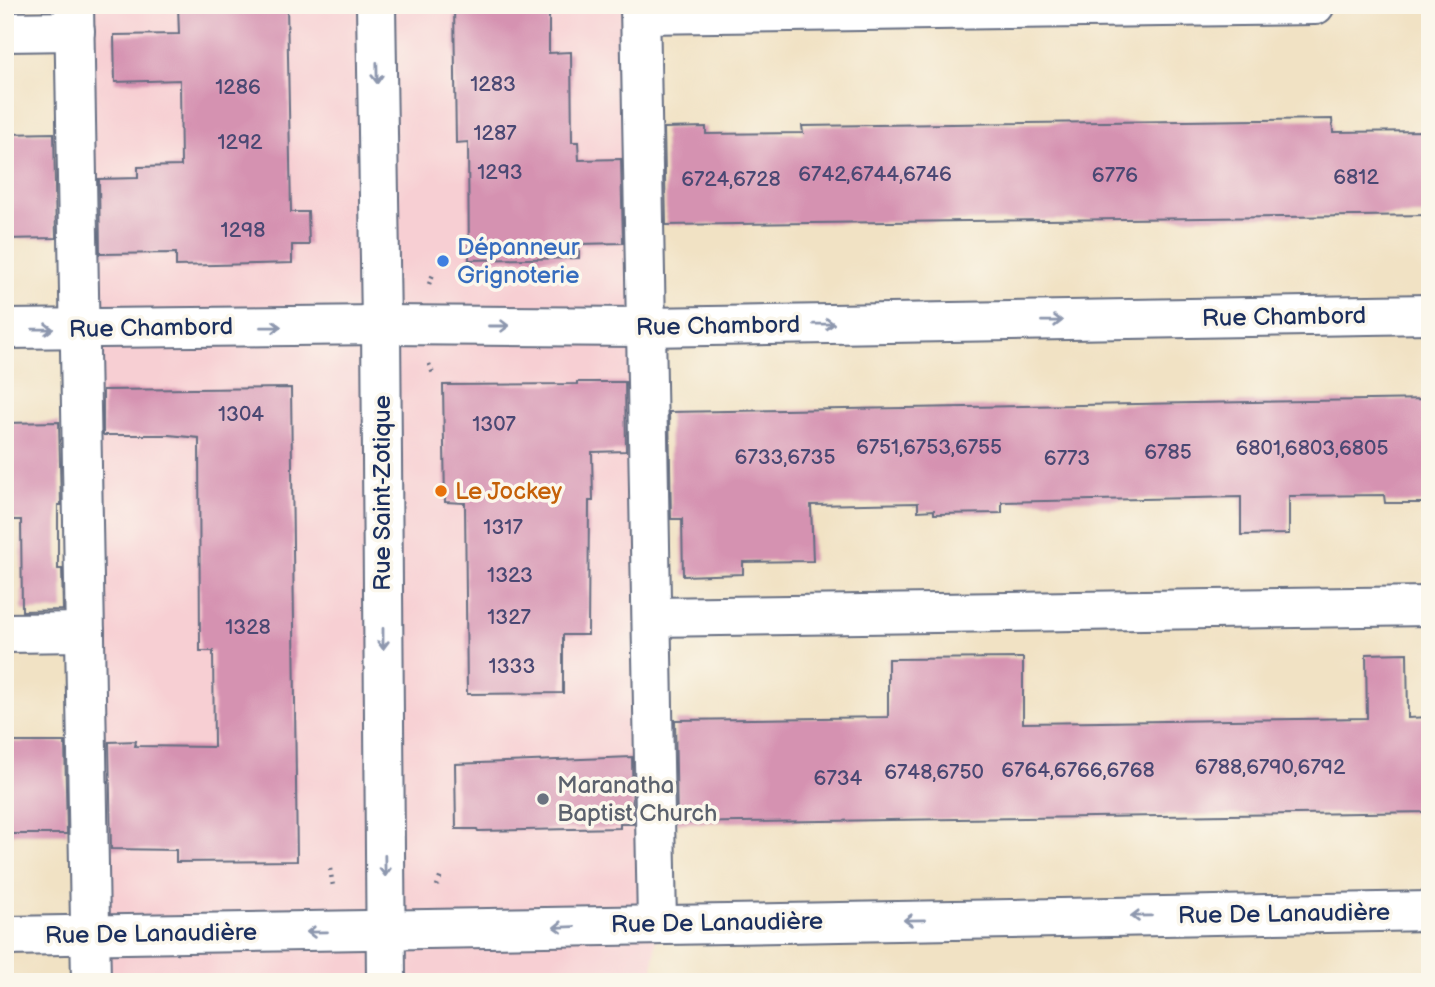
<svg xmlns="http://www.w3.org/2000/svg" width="1435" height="987" font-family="'Balsamiq Sans',sans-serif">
  <rect width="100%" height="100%" fill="#fbf7ec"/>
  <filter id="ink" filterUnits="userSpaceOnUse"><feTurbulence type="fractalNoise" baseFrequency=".0143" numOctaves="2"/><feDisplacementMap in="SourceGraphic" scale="14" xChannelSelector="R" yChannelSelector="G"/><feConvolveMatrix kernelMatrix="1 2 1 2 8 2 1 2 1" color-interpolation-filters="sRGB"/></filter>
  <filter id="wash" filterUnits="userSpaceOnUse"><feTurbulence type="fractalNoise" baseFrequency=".00686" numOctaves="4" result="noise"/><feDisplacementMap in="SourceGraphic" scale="28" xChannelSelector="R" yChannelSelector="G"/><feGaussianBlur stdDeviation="1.57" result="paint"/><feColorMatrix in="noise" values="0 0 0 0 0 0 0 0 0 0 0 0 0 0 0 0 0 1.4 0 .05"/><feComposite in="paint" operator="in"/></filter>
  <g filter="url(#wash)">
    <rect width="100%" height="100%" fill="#f1e2c4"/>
    <path fill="#f7cfd3" d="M75,5h567l15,919 -5,58h-561z"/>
    <g id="blocks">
      <g fill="#d592b1">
        <path d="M178,5h109l4,207h17l1,33h-17v18l-116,3v-13l-76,1 -1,-75 39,-1v-11l43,-1 -1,-86 -65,2 -1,-47 65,-1z"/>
        <path d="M454,5h95v48l22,-1 1,90h6l1,18 42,-1 2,84 -44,1v14l-110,2 -1,-118 -12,1z"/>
        <path d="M1332,119l1,13 97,-1v84l-764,10 -2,-97 42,-1v7l97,-1 -1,-7z"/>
        <path d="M54,133l2,105 -51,1v-105z"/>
        <path d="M577,382h48l1,69 -34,1 1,49h-4l-1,134h-25v58l-96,1 -2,-191 -20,-1 -2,-117 134,-1z"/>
        <path d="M291,388l6,473 -121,1v-12l-65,-1 -2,-107 27,-1 -1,5 79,1 -1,-96h-13l-1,-213 -30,-3h-66v-45z"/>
        <path d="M1430,399v104h-45l-1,-8 -95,1v38l-48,1v-38l-239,5v11l-68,1v-4l-16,1v-8l-107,2 2,56 -70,1v12l-60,2 -1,-57h-11l-2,-107z"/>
        <path d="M59,422l2,83h-3v64h4l1,41 -41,1 -1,-91h-16v-97z"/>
        <path d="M1407,653l1,65 22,-1v95l-753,11 -2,-103 213,-3v-58l135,-1v65l78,-1 266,-4 -1,-64z"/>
        <path d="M5,742h60l2,92h-62z"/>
        <path d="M632,757l1,67h-13v4l-142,3 -1,-2h-21l-1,-65z"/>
      </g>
    </g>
  </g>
  <g filter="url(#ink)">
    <use href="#blocks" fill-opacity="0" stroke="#666e82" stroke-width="2"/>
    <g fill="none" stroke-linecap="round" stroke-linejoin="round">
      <g stroke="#666e82" stroke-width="42">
        <g id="minor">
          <path d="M74,5l17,977"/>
          <path d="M376,5l5,320 5,657"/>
          <path d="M640,5l17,919"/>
          <path d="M641,14l674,-9"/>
          <path d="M5,32l70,-1"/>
          <path d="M5,329l376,-4 266,2 783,-13"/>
          <path d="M652,617l778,-11"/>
          <path d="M5,633l80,-1"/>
          <path d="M5,936c475,-5 950,-17 1425,-25"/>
        </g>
      </g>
      <g stroke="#666e82" stroke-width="4.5" stroke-dasharray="2 5" stroke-linecap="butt">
        <path d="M429,284l5,-12"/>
        <path d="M429,364l5,12"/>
        <path d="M330,869l3,17"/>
        <path d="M437,886l4,-11"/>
      </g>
      <use href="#minor" stroke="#fff" stroke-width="38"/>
    </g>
    <defs><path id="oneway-shaft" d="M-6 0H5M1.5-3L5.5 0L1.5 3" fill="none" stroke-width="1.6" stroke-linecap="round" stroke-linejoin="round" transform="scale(1.75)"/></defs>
    <g stroke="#8d97ae">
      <use href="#oneway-shaft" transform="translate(377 73) rotate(89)"/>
      <use href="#oneway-shaft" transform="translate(1052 321) rotate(-1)"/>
      <use href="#oneway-shaft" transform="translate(824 324) rotate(-1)"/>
      <use href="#oneway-shaft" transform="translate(499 326)"/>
      <use href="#oneway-shaft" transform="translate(271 327) rotate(-1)"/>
      <use href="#oneway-shaft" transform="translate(43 329) rotate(-1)"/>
      <use href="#oneway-shaft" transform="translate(383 639) rotate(90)"/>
      <use href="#oneway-shaft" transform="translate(385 866) rotate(89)"/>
      <use href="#oneway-shaft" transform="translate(1141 916) rotate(179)"/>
      <use href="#oneway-shaft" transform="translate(914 920) rotate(179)"/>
      <use href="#oneway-shaft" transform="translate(564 927) rotate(178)"/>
      <use href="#oneway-shaft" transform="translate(317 932) rotate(179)"/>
    </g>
  </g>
  <circle fill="#3f7fe0" stroke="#fbf7ec" stroke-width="2.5" cx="443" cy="261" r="7"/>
  <circle fill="#e8710a" stroke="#fbf7ec" stroke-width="2.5" cx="441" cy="491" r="7"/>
  <circle fill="#6b7280" stroke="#fbf7ec" stroke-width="2.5" cx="543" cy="799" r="7"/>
  <g text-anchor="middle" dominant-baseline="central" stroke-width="7" stroke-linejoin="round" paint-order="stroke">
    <g font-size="21" fill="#4a4873">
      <text x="493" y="84">1283</text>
      <text x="238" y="87">1286</text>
      <text x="495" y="133">1287</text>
      <text x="240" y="142">1292</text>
      <text x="500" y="172">1293</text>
      <text x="875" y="174">6742,6744,6746</text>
      <text x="1115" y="175">6776</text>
      <text x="1356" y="177">6812</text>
      <text x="731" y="179">6724,6728</text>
      <text x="243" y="230">1298</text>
      <text x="241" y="414">1304</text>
      <text x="494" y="424">1307</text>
      <text x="929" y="447">6751,6753,6755</text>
      <text x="1312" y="448">6801,6803,6805</text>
      <text x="1168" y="452">6785</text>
      <text x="785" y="457">6733,6735</text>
      <text x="1067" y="458">6773</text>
      <text x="503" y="527">1317</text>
      <text x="510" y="575">1323</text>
      <text x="509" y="617">1327</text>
      <text x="248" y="627">1328</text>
      <text x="512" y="666">1333</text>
      <text x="1270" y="767">6788,6790,6792</text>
      <text x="1078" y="770">6764,6766,6768</text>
      <text x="934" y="772">6748,6750</text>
      <text x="838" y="778">6734</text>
    </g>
    <g font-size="24" fill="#366cbe" stroke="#fbf7ec" text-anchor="start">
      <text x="457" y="247">Dépanneur<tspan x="457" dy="28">Grignoterie</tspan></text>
    </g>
    <g font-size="24" fill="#1b2f5e" stroke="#fbf7ec">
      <text transform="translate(1284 317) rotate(-1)">Rue Chambord</text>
      <text transform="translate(718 326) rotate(-1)">Rue Chambord</text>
      <text transform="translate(151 328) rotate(-1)">Rue Chambord</text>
      <text transform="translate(382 493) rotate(-90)">Rue Saint-Zotique</text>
      <text transform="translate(1284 914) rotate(-1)">Rue De Lanaudière</text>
      <text transform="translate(717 923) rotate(-1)">Rue De Lanaudière</text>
      <text transform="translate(151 934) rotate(-1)">Rue De Lanaudière</text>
    </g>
    <g font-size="24" fill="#c56008" stroke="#fbf7ec" text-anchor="start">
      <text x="455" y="491">Le Jockey</text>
    </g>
    <g font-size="24" fill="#5b616d" stroke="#fbf7ec" text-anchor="start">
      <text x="557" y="785">Maranatha<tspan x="557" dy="28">Baptist Church</tspan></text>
    </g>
  </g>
  <rect width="1435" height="987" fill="none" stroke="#fbf7ec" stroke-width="28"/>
</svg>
